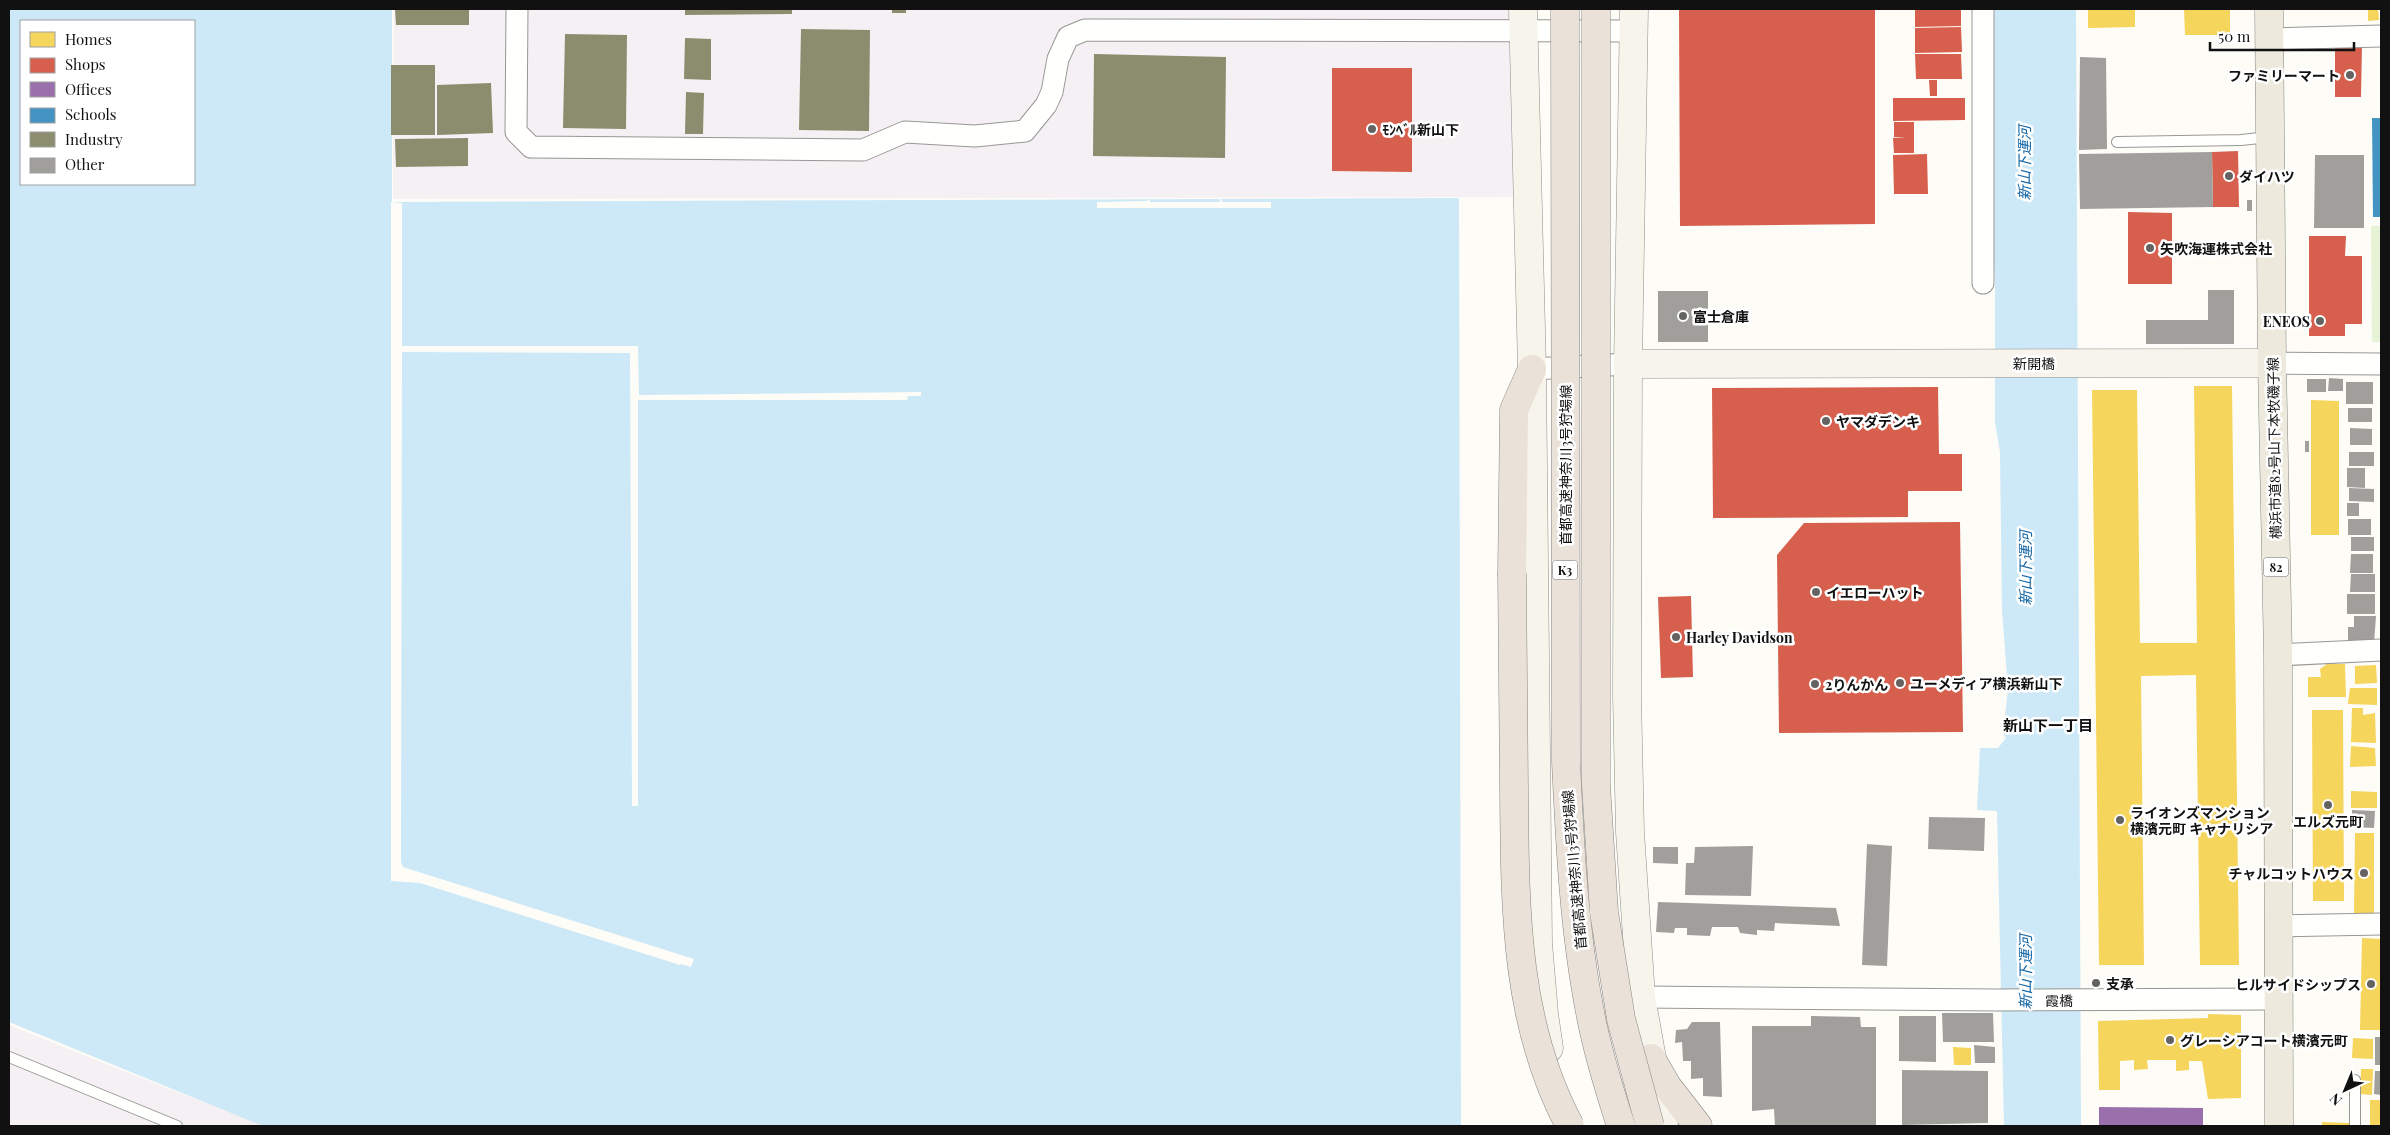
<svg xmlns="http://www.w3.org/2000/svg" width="2390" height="1135" font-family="'Playfair Display','Noto Sans JP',serif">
  <rect width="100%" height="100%" fill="#fdfcf7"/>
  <g fill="#f5f0f3">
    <path d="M394,9h1129l5,188 -1135,2z"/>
    <path d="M9,1025l87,35 168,66h-255z"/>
  </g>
  <path fill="#e7f3d7" d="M2371,226h10v116h-9z"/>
  <g fill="#cde8f7" fill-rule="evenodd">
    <path d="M9,9h383v193l1067,-4 2,928h-1198l-254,-104zM21,21h173v163h-173z"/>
    <path d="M1989,9h87l5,1117h-77l-7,-315 -20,-1 3,-62h18l8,-10 -3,-4 5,-45 -6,-79 -2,-158 -5,-30v-148l-3,-38z"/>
  </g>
  <g fill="#fdfcf7">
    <path d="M1220,198l3,4h48v6h-174v-6l50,-1 2,-2 1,3h70z"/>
    <path d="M391,202l11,1v143h236l1,49 282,-3v4h-13l-1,4h-269v406h-6l-2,-453 -228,-1 -1,510 2,5 291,92 -3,8 -10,-3 -1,1 -260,-82 -29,-2z"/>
  </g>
  <g fill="#f6d55c">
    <path d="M2088,9h47v18l-47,1z"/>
    <path d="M2184,9h46v26h-45z"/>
    <path d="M2368,9h10l1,11 -11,1z"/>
    <path d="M2194,386h38l7,579h-39l-4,-290 -55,1 3,289h-45l-7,-575h45l3,253h57z"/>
    <path d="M2311,400l28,1v134h-28z"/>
    <path d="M2327,664h18l1,33h-38v-20h13l-1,-8z"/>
    <path d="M2376,665l1,18 -22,1v-18z"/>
    <path d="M2350,688h27v17l-29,-1z"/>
    <path d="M2352,708h11v7l12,-2 1,30 -25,-1z"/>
    <path d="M2312,710h31l1,191h-31z"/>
    <path d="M2351,746l24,2 1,18 -26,1z"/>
    <path d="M2351,791l26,1v16h-26z"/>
    <path d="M2355,833h19v81h-20z"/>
    <path d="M2362,938l19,1v91h-21z"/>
    <path d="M2208,1014l33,1v83l-33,1 -6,-38h-13v9l-13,1v-11h-29l1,9 -14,1v-10l-14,1v29h-21l-1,-69 110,-3z"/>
    <path d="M2353,1038l20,1v20l-21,-1z"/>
    <path d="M1953,1047l18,1v17h-17z"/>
    <path d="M2361,1069h12l-1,26 -12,-1z"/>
    <rect x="2370" y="1100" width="11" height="26"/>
    <path d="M2322,1122l27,1v3h-27z"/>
  </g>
  <g fill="#d6604d">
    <path d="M1679,9h196v215l-195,2z"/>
    <path d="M1915,9h46v17l-46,1z"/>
    <path d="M1961,27l1,25 -47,1v-25z"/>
    <path d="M2335,44h27l-1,53h-26z"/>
    <path d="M1915,54h46l1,25h-46z"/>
    <path d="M1332,68h80v104l-80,-1z"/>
    <path d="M1929,80h8v16h-7z"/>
    <path d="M1893,98h72v22l-72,1z"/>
    <path d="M1894,122h20v31h-20l-1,-15 13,-1h-12z"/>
    <path d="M2238,151l1,56h-26l-1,-55z"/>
    <path d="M1927,154l1,40h-34l-1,-39z"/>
    <path d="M2128,212l44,1v71h-44z"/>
    <path d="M2309,236h37l-1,20h17v68h-17v12h-36z"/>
    <path d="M1938,387l1,67h23v37h-54v26l-195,1 -1,-130z"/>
    <path d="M1960,522l3,210 -184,1 -2,-178 27,-32z"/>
    <path d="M1691,596l2,81 -32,1 -3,-81z"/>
  </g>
  <path fill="#9970ab" d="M2099,1107l104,1v18h-104z"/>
  <path fill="#4393c3" d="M2372,118h9v99h-8z"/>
  <g fill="#8c8c6e">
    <path d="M395,9h74v16h-73z"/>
    <path d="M685,9h107v5l-107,1z"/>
    <rect x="892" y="9" width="14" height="4"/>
    <path d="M801,29l69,1 -1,101 -70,-1z"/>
    <path d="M565,34l62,1 -1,94 -63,-1z"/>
    <path d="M685,38l26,1v41l-27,-1z"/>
    <path d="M1094,54l132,3 -1,101 -132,-2z"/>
    <rect x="391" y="65" width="44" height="70"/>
    <path d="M491,83l2,50 -56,2v-50z"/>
    <path d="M686,92l18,1 -1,41h-18z"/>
    <path d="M468,138v28l-72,1 -1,-28z"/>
  </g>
  <g fill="#a19f9c">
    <path d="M2080,57l26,1 1,91 -28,1z"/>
    <path d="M2212,152l1,55 -133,2 -1,-55z"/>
    <path d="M2315,155h49v73h-50z"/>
    <rect x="2247" y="200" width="5" height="11"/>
    <path d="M2208,290h26v54h-88v-24h62z"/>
    <rect x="1658" y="291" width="50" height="51"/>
    <path d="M2329,378l14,1v12h-15z"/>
    <rect x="2307" y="379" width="19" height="13"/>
    <rect x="2346" y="382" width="27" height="22"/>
    <rect x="2348" y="408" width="24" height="14"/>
    <path d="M2350,428l22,1v16h-22z"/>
    <rect x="2305" y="441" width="4" height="11"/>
    <rect x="2349" y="452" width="25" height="14"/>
    <path d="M2347,468h18v20l-18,-1z"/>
    <path d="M2349,488l25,1v13l-25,-1z"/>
    <rect x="2347" y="503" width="12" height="13"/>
    <rect x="2348" y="519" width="23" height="16"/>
    <rect x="2351" y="537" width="23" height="14"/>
    <path d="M2351,554h22v19h-23z"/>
    <path d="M2351,574h24v18h-25z"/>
    <rect x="2347" y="594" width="28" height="20"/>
    <path d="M2354,616h22l-2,27h-26v-16h6z"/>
    <path d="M2352,810l23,1 -1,17 -22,-1z"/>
    <path d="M1929,817l56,1 -1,33 -56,-2z"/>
    <path d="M1867,844l25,2 -5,120 -25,-1z"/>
    <path d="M1753,846l-2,50 -66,-1 1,-32h8l1,-16z"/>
    <path d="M1653,847h25v17l-25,-1z"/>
    <path d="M1658,902l178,6 4,18 -65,-3 -1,8 -17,-1v5l-17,-2 -2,-6h-26l-2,9 -23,-1v-7h-12l-1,5 -18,-1z"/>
    <path d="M1942,1013h51l1,29h-51z"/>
    <path d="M1811,1016l49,1 1,10h15v99h-101l-1,-17 -22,2v-85h59z"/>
    <path d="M1899,1016h37v46l-37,-1z"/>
    <path d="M1692,1022h28l2,75 -19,-1v-18l-12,1v-18h-8l-1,-19 -7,1 1,-13 11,-1z"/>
    <rect x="2375" y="1037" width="6" height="28"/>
    <path d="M1974,1045l21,2v16h-20z"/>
    <path d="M1902,1070l86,1v52l-86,2z"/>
    <path d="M2375,1071h6v24l-7,-1z"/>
  </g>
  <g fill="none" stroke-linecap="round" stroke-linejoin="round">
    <g stroke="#979795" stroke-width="12">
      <g id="lane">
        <path d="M2117,142l124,-2 28,-3"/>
        <path d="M9,1057l168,69"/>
        <path d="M2355,1080v46"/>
      </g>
    </g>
    <g stroke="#979795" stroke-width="23">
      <g id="street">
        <path d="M517,9l-1,123 15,15 332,3 42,-18 70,4 50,-5 21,-26 6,-13 6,-33 10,-22 17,-7 550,1"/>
        <path d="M1983,9v274"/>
        <path d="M2269,39l112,-3"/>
        <path d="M2272,363l109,1"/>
        <path d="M1532,369l96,-5"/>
        <path d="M2278,655l103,-5"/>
        <path d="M2278,926l103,-2"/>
        <path d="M1641,997l356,3 281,-1"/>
      </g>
    </g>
    <g stroke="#8e8d8b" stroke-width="29">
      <g id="secondary">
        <path d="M1523,9l9,360 6,574 6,71 5,34"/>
        <path d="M1634,9l-6,355 -1,332 3,136 11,165 23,129"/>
        <path d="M1628,364l644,-1"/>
      </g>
    </g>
    <g stroke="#858482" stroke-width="29">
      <path id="primary" d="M2269,9l3,354 6,292 1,471"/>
    </g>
    <g stroke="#858482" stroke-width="29">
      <g id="highway">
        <path d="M1512,573l2,-163 18,-41"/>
        <path d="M1651,1058l16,28 31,40"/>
      </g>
    </g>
    <use href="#lane" stroke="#fffffe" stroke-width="10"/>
    <use href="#street" stroke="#fffffe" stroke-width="21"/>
    <use href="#secondary" stroke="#f6f4eb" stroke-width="28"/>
    <use href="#primary" stroke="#ede9dc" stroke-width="28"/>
    <use href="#highway" stroke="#eae1d8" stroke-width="28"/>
    <g stroke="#858482" stroke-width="29" stroke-linecap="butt">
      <g id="highway-bridge">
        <path d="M1565,9l1,753c4,84 8,168 24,250 7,39 19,77 31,114"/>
        <path d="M1596,9v776l8,127 17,107 29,107"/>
        <path d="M1512,573c1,72 1,144 2,216 1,116 0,233 56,337"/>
      </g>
    </g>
    <use href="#highway-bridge" stroke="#eae1d8" stroke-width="28"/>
  </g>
  <g fill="#646362" stroke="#fff" stroke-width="2">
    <circle cx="2350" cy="75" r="5"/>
    <circle cx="1372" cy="129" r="5"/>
    <circle cx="2229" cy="176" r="5"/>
    <circle cx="2150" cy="248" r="5"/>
    <circle cx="1683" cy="316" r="5"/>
    <circle cx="2320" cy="321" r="5"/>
    <circle cx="1826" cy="421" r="5"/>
    <circle cx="1816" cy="592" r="5"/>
    <circle cx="1676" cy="637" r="5"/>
    <circle cx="1900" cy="683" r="5"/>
    <circle cx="1815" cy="684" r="5"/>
    <circle cx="2328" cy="805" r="5"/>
    <circle cx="2120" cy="820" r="5"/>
    <circle cx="2364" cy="873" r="5"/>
    <circle cx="2096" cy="983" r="5"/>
    <circle cx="2371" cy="984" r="5"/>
    <circle cx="2170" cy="1040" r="5"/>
  </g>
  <g text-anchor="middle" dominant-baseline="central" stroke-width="5" stroke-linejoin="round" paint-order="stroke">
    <g fill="#fff" stroke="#585858" stroke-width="1">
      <rect x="2263.5" y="557.5" width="25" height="19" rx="4"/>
      <rect x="1552.5" y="560.5" width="25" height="19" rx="4"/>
    </g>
    <g font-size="12" font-weight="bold" fill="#111">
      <text x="2276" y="567">82</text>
      <text x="1565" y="570">K3</text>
    </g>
    <g font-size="14" font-weight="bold" fill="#111" stroke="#fff" text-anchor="start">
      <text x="2340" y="75" text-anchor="end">ファミリーマート</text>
      <text x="1382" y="129">ﾓﾝﾍﾞﾙ新山下</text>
      <text x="2239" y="176">ダイハツ</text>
      <text x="2160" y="248">矢吹海運株式会社</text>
      <text x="1693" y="316">富士倉庫</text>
      <text x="2310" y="321" text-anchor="end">ENEOS</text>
      <text x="1836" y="421">ヤマダデンキ</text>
      <text x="1826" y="592">イエローハット</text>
      <text x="1686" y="637">Harley Davidson</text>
      <text x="1910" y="683">ユーメディア横浜新山下</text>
      <text x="1825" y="684">2りんかん</text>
      <text x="2130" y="812">ライオンズマンション<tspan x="2130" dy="16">横濱元町 キャナリシア</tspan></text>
      <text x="2328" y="821" text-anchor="middle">エルズ元町</text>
      <text x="2354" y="873" text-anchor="end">チャルコットハウス</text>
      <text x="2106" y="983">支承</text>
      <text x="2361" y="984" text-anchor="end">ヒルサイドシップス</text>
      <text x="2180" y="1040">グレーシアコート横濱元町</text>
    </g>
    <g font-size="14" fill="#111" stroke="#fff">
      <text x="2034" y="363">新開橋</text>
      <text transform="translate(2274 448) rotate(-91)">横浜市道82号山下本牧磯子線</text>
      <text transform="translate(1565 465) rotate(-90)">首都高速神奈川3号狩場線</text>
      <text transform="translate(1574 870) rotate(-95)">首都高速神奈川3号狩場線</text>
      <text x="2059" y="1000">霞橋</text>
    </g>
    <g font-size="15" font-style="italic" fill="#1768a6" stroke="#fff">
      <text transform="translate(2024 163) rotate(-90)">新山下運河</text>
      <text transform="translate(2025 568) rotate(-90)">新山下運河</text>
      <text transform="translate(2025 972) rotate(-90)">新山下運河</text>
    </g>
    <g font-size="15" font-weight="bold" fill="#111" stroke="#fff">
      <text x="2048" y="725">新山下一丁目</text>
    </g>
  </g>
  <rect width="2390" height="1135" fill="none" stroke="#111111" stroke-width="20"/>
  <rect x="20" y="20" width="175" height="165" fill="#ffffff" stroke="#a0a0a0"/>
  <rect x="30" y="32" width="25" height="15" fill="#f6d55c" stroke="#a0a0a0"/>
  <text x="65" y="45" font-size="15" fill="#111111">Homes</text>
  <rect x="30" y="58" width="25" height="15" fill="#d6604d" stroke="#a0a0a0"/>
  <text x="65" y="70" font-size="15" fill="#111111">Shops</text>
  <rect x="30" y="82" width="25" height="15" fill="#9970ab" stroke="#a0a0a0"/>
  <text x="65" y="95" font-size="15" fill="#111111">Offices</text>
  <rect x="30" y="108" width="25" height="15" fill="#4393c3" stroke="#a0a0a0"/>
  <text x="65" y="120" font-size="15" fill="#111111">Schools</text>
  <rect x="30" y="132" width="25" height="15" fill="#8c8c6e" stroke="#a0a0a0"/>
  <text x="65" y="145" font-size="15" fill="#111111">Industry</text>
  <rect x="30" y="158" width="25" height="15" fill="#a19f9c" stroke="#a0a0a0"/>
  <text x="65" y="170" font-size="15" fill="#111111">Other</text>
  <g transform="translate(2345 1090) rotate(224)" stroke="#ffffff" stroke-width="4" paint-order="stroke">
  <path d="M0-4L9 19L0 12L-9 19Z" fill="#111111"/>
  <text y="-8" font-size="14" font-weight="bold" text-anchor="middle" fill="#111111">N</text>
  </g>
  <path d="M2210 42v8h144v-8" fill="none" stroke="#111111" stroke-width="2.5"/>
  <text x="2218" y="42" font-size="15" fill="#111111" stroke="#ffffff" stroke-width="4" paint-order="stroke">50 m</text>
</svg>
